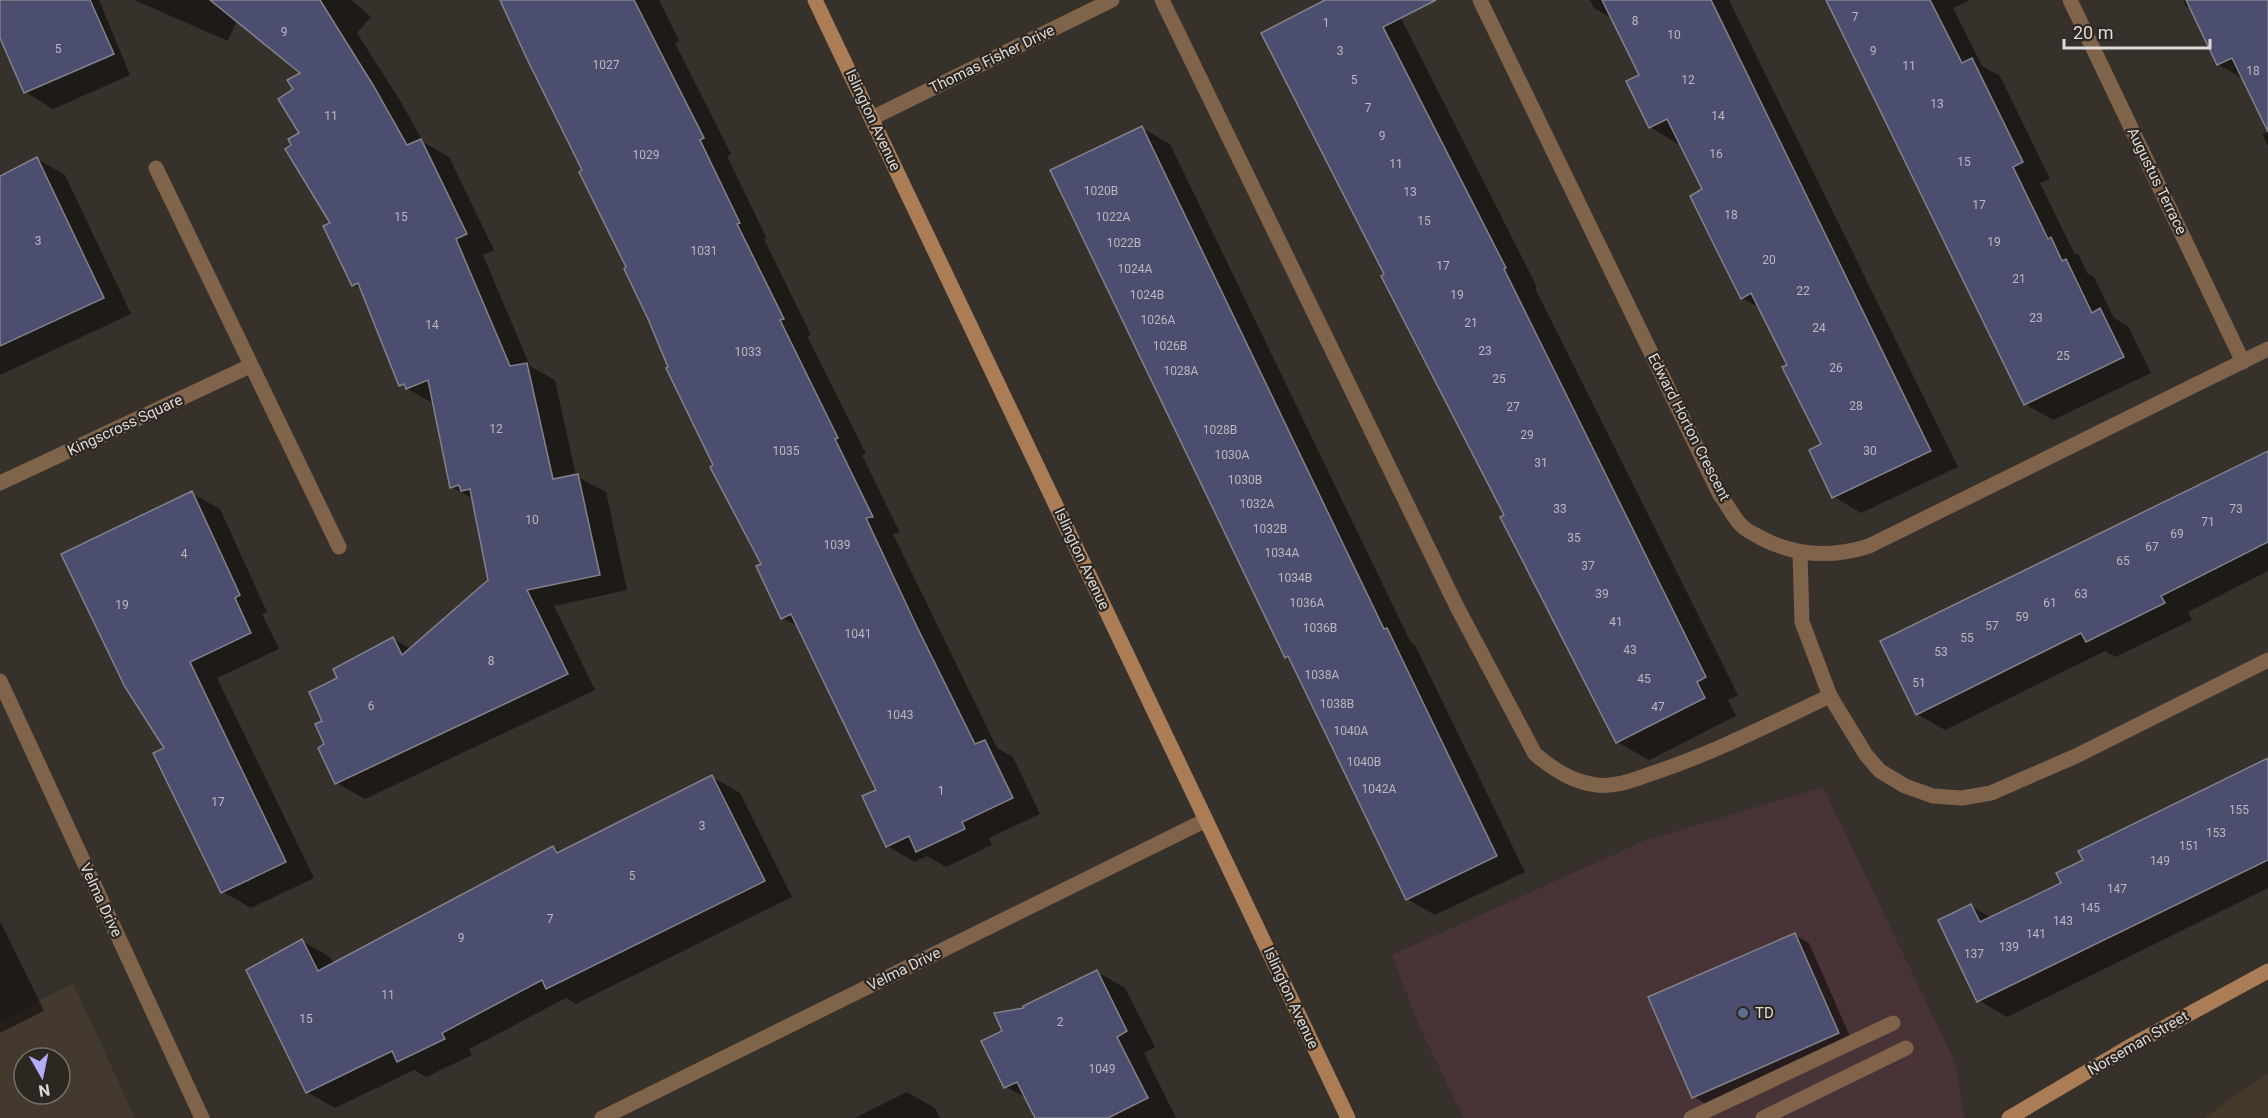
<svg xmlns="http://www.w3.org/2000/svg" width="2268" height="1118" font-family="Roboto,sans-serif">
  <rect width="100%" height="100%" fill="#37312c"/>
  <path fill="#483437" d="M1823,787l131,273 11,58h-501l-44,-90 -28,-73 252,-114z"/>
  <path fill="#433829" d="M2268,1074v44h-63l35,-26z"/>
  <path fill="#43392f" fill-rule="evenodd" d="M73,983l62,135h-135v-97zM24,1058h36v36h-36z"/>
  <g fill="#0007">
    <path d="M0,0h99l31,75 -77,34 -28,-17 -25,-58z"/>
    <path d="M134,0h217l20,17 -14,16 44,69 22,40 26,15 45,93 -11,5 47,111 25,14 21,96 30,16 21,98 -73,16 41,84 -230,109 -28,-16 -11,-38 -2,-23 15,-43 54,-40 18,10 79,-68 -17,-82 -21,-12 -18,-83 -33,-19 -38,-95 -10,-5 -52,-152 1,-60 -65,-53 -9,21z"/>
    <path d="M501,0h158l20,41 -4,2 56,111 -4,2 40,83h-3l47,96 -4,1 59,118 -4,1 38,78 -7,1 104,214 16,9 27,57 -51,24 3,7 -46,22 -19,-11 -12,6 -28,-16 -9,-56 -79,-163 -16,-9 -20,-54 -93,-196 -42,-100z"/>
    <path d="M1329,0h49l14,14 10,6 135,267 -2,1 203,407 -10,5 8,16 -87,44 -32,-18 -231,-467z"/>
    <path d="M1590,0h139l229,467 -97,46 -28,-17 -11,-51 -33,-79 -29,-58 -18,-10 -38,-108 -24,-48 -2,2 -28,-17 -9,-51 -28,-57 -19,-11z"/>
    <path d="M1828,0h142l-17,8 29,58 18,10 50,103 -10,4 34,70 5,2 8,18 7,4 20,41 14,8 23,47 -98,47 -28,-16z"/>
    <path d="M2183,0h85v129l-25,-50 -25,-15 -26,-54 -6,-4z"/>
    <path d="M1142,128l28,16 241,499 4,2 110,227 -90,43 -28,-16 -116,-240 -5,-3z"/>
    <path d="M2268,132v14l-6,-12z"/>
    <path d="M37,159l28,16 66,139 -131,61v-197z"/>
    <path d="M2268,453v118l-80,41 4,8 -77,37 -10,-6 -160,79 -28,-16z"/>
    <path d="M191,493l29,16 47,103 -5,2 17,35 -62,29 97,200 -63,30 -28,-16 -57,-144z"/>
    <path d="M2268,760v128l-261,129 -29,-17 -7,-94 20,12 72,-34z"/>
    <path d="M712,777l28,16 52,104 -216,107 -10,-6 -97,51 3,6 -46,22 -12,-7 -79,38 -28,-16 -5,-151 28,16 4,7 219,-117 9,5z"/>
    <path d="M0,921l44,90 -44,22z"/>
    <path d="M1795,935l14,8 43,98 -145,64 -14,-9z"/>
    <path d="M1097,972l28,16 30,59 -11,6 32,65h-139l-9,-19 -22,-12 -1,-56 22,-21z"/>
    <path d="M907,1092l28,16 5,10h-85z"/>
  </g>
  <g fill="#4c4e70" stroke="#81828a" stroke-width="1.5">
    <path d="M0,0h90l24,54 -90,39 -24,-55z"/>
    <path d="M210,0h110l53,85 34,60 14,-6 46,95 -11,5 54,127 17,-3 26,116 25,-5 22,101 -73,15 41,84 -233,110 -17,-36 6,-4 -9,-20 7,-3 -13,-29 28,-14 -4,-9 60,-32 9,18 86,-75 -18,-91 -9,2 -2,-6 -9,3 -22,-108 -22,9 -2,-5 -5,2 -41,-103 -6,3 -29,-60 7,-3 -45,-74 6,-4 -3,-6 11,-6 -21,-34 15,-10 -6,-9 13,-7z"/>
    <path d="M500,0h134l70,138 -4,2 40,83 -3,1 47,95 -4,1 58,118 -3,1 38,78 -7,1 51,109 58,117 10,-4 28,58 -51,24 3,7 -49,23 -7,-16 -23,11 -24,-51 14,-6 -85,-176 -10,5 -25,-53 5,-2 -51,-97 3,-2 -47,-97 2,-1 -20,-48 -24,-50 2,-2 -47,-95 3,-2 -55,-111z"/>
    <path d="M1325,0h111l-53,27 123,241 -2,1 202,408 -9,5 8,16 -89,45 -116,-226 4,-2 -123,-239 3,-2 -123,-241z"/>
    <path d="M1602,0h109l220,451 -99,47 -23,-48 12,-6 -39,-77 5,-2 -36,-72 -10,6 -26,-52 -25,-51 12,-7 -35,-70 -18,9 -23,-47 13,-6z"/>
    <path d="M1826,0h104l32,63 10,-5 51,104 -10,5 35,72 3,-2 11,24 4,-2 26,54 8,-5 24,49 -100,48z"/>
    <path d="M2186,0h82v132l-36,-74 -15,7z"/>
    <path d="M1142,126l242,503 3,-1 110,228 -91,44 -118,-244 -3,2 -235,-488z"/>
    <path d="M37,157l67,141 -104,48v-170z"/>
    <path d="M2268,451v91l-107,54 4,7 -79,39 -5,-9 -165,82 -36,-74z"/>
    <path d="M192,491l48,104 -5,3 16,35 -61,29 96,200 -65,31 -68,-140 11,-5 -39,-61 -64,-133z"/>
    <path d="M2268,758v102l-291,142 -39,-82 33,-16 9,18 81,-39 -5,-10 27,-13 -5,-9z"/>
    <path d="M712,775l53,106 -219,108 -4,-9 -100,53 3,6 -48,23 -5,-11 -86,42 -60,-123 56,-31 16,32 235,-125 4,7z"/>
    <path d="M1795,933l44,100 -147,65 -44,-101z"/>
    <path d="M1097,970l30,61 -10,6 31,61 -40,20h-73l-18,-36 -13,6 -23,-47 21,-10 -8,-18 30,-5 -1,-2z"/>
  </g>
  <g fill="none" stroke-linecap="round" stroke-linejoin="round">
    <g stroke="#80634b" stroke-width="15">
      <path d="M1162,0l295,607 78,147c17,14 34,26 56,30 21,5 43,-4 62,-11 61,-20 119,-50 177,-77"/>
      <path d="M1800,552l2,70 28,74 36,59 14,16 25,15 28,10 29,2 29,-5 85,-37 192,-96"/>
      <path d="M1691,1118l202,-95"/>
      <path d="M1763,1118l143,-70"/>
    </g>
    <g stroke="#80634b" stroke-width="15">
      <path d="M1480,0l240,495c7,9 13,22 21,30 5,6 14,9 20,13 35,18 71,20 108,8l399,-197"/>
      <path d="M2070,0l173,362"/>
      <path d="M872,118l240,-118"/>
      <path d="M156,168l183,379"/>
      <path d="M0,483l250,-117"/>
      <path d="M0,681l202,437"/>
      <path d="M602,1118l604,-298"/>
    </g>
    <g stroke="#ab7d56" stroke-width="15">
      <path d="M815,0l533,1118"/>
      <path d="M2009,1118l125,-74 134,-73"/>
    </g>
  </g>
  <circle fill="#5c6f8a" stroke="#2d2722" stroke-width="2" cx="1743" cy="1013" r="6"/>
  <g text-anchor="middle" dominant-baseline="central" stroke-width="4.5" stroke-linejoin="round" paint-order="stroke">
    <g font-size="12" fill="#bab7bd">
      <text x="1855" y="17">7</text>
      <text x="1635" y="21">8</text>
      <text x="1326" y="23">1</text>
      <text x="284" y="32">9</text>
      <text x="1674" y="35">10</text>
      <text x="58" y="49">5</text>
      <text x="1340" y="51">3</text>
      <text x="1873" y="51">9</text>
      <text x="606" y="65">1027</text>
      <text x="1909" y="66">11</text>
      <text x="2253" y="71">18</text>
      <text x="1354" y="80">5</text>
      <text x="1688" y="80">12</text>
      <text x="1937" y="104">13</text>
      <text x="1368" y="108">7</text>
      <text x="331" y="116">11</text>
      <text x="1718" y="116">14</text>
      <text x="1382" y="136">9</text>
      <text x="1716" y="154">16</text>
      <text x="646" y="155">1029</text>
      <text x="1964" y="162">15</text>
      <text x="1396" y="164">11</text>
      <text x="1101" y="191">1020B</text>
      <text x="1410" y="192">13</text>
      <text x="1979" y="205">17</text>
      <text x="1731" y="215">18</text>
      <text x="401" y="217">15</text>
      <text x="1113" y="217">1022A</text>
      <text x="1424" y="221">15</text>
      <text x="38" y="241">3</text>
      <text x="1994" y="242">19</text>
      <text x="1124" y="243">1022B</text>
      <text x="704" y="251">1031</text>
      <text x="1769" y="260">20</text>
      <text x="1443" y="266">17</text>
      <text x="1135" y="269">1024A</text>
      <text x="2019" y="279">21</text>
      <text x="1803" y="291">22</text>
      <text x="1147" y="295">1024B</text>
      <text x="1457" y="295">19</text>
      <text x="2036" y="318">23</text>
      <text x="1158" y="320">1026A</text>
      <text x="1471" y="323">21</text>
      <text x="432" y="325">14</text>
      <text x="1819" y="328">24</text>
      <text x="1170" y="346">1026B</text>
      <text x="1485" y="351">23</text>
      <text x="748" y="352">1033</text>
      <text x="2063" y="356">25</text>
      <text x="1836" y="368">26</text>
      <text x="1181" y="371">1028A</text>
      <text x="1499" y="379">25</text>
      <text x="1856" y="406">28</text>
      <text x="1513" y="407">27</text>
      <text x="496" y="429">12</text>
      <text x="1220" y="430">1028B</text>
      <text x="1527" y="435">29</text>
      <text x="786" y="451">1035</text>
      <text x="1870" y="451">30</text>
      <text x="1232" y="455">1030A</text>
      <text x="1541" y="463">31</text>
      <text x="1245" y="480">1030B</text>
      <text x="1257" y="504">1032A</text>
      <text x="1560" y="509">33</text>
      <text x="2236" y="509">73</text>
      <text x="532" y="520">10</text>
      <text x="2208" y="522">71</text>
      <text x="1270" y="529">1032B</text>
      <text x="2177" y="534">69</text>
      <text x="1574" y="538">35</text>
      <text x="837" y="545">1039</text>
      <text x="2152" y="547">67</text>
      <text x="1282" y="553">1034A</text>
      <text x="184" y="554">4</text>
      <text x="2123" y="561">65</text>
      <text x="1588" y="566">37</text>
      <text x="1295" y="578">1034B</text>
      <text x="1602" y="594">39</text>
      <text x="2081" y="594">63</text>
      <text x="1307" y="603">1036A</text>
      <text x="2050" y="603">61</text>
      <text x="122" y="605">19</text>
      <text x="2022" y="617">59</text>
      <text x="1616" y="622">41</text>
      <text x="1992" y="626">57</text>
      <text x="1320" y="628">1036B</text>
      <text x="858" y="634">1041</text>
      <text x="1967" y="638">55</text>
      <text x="1630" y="650">43</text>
      <text x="1941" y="652">53</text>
      <text x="491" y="661">8</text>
      <text x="1322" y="675">1038A</text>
      <text x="1644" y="679">45</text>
      <text x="1919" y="683">51</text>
      <text x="1337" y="704">1038B</text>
      <text x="371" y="706">6</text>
      <text x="1658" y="707">47</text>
      <text x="900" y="715">1043</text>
      <text x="1351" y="731">1040A</text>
      <text x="1364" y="762">1040B</text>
      <text x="1379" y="789">1042A</text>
      <text x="941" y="791">1</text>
      <text x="218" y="802">17</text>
      <text x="2239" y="810">155</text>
      <text x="702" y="826">3</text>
      <text x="2216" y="833">153</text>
      <text x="2189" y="846">151</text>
      <text x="2160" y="861">149</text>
      <text x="632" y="876">5</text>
      <text x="2117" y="889">147</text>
      <text x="2090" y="908">145</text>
      <text x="550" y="919">7</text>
      <text x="2063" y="921">143</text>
      <text x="2036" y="934">141</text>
      <text x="461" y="938">9</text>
      <text x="2009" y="947">139</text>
      <text x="1974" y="954">137</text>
      <text x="388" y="995">11</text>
      <text x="306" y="1019">15</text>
      <text x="1060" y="1022">2</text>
      <text x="1102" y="1069">1049</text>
    </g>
    <g font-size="15" fill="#dedad7" stroke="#2d2722">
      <text transform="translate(992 59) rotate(-26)">Thomas Fisher Drive</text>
      <text transform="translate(873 120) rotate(65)">Islington Avenue</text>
      <text transform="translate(2157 181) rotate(64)">Augustus Terrace</text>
      <text transform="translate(125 425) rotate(-25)">Kingscross Square</text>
      <text transform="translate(1689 427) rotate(63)">Edward Horton Crescent</text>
      <text transform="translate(1082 559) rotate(65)">Islington Avenue</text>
      <text transform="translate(101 900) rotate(65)">Velma Drive</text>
      <text transform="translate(904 969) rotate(-26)">Velma Drive</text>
      <text transform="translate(1291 998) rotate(65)">Islington Avenue</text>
      <text transform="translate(2138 1043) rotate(-30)">Norseman Street</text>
    </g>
    <g font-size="15" fill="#dedad7" stroke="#2d2722" text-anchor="start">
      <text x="1755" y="1013">TD</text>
    </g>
  </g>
  <g transform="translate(42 1076) rotate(171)"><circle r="28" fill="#2d2722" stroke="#746f6a" stroke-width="1.5"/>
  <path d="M0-4.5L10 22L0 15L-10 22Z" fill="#b3adf9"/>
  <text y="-9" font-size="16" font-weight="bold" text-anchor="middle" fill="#dedad7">N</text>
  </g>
  <path d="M2064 39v9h146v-9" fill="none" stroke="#dedad7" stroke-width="3"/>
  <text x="2073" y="39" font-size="18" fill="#dedad7" stroke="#2d2722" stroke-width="4.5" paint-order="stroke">20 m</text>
</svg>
